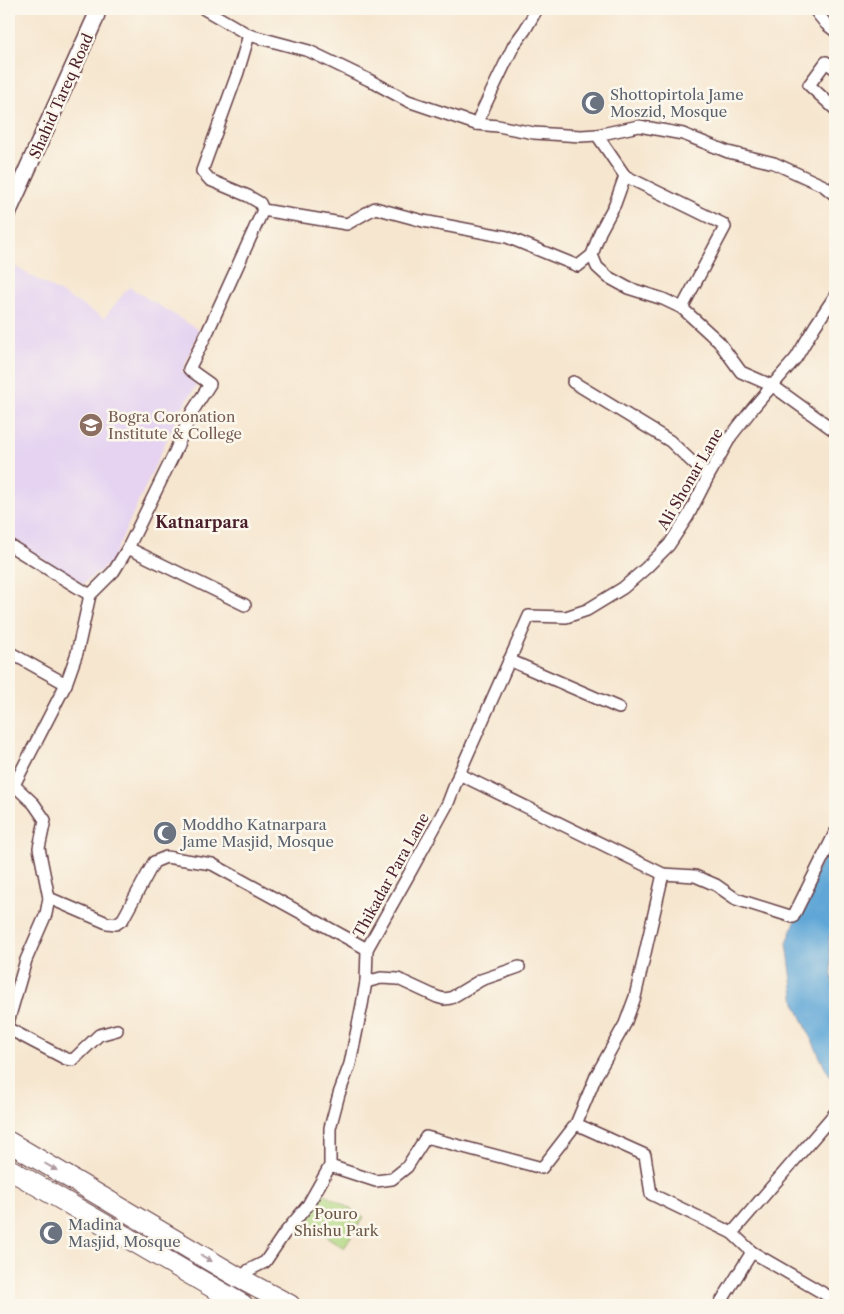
<svg xmlns="http://www.w3.org/2000/svg" width="844" height="1314" font-family="'Libre Caslon Text',serif">
  <rect width="100%" height="100%" fill="#fbf7ec"/>
  <filter id="ink" filterUnits="userSpaceOnUse"><feTurbulence type="fractalNoise" baseFrequency=".02" numOctaves="2"/><feDisplacementMap in="SourceGraphic" scale="10" xChannelSelector="R" yChannelSelector="G"/><feConvolveMatrix kernelMatrix="1 2 1 2 8 2 1 2 1" color-interpolation-filters="sRGB"/></filter>
  <filter id="wash" filterUnits="userSpaceOnUse"><feTurbulence type="fractalNoise" baseFrequency=".0096" numOctaves="4" result="noise"/><feDisplacementMap in="SourceGraphic" scale="20" xChannelSelector="R" yChannelSelector="G"/><feGaussianBlur stdDeviation="1.12" result="paint"/><feColorMatrix in="noise" values="0 0 0 0 0 0 0 0 0 0 0 0 0 0 0 0 0 1.4 0 .05"/><feComposite in="paint" operator="in"/></filter>
  <g filter="url(#wash)">
    <rect width="100%" height="100%" fill="#f6e6cf"/>
    <path fill="#e5d3f1" d="M9,263l95,55 25,-31 70,43 -17,42 15,13 -18,28 -68,149 -28,22 -37,-23 -37,-25z"/>
    <path fill="#b1d781" stroke="#7e7b56" d="M322,1192l42,25 -20,31 -42,-28z"/>
    <path fill="#61a7d7" stroke="#566381" d="M835,838v89l-6,11 4,48 2,5v91l-10,-14 -30,-65 -8,-60 21,-56z"/>
  </g>
  <g filter="url(#ink)">
    <g fill="none" stroke-linecap="round" stroke-linejoin="round">
      <g stroke="#643d44" stroke-width="14">
        <g id="street">
          <path d="M204,9l45,26 60,16 60,29 39,21 68,23 22,2 36,7 47,3 16,-1 28,41 -10,28 -15,28 -8,23 5,12 11,10 20,11 35,11 19,9 37,34 22,30 32,14 62,45"/>
          <path d="M814,9l12,15 9,7"/>
          <path d="M835,69l-9,-7 -17,23 26,24"/>
          <path d="M476,124l38,-79 11,-15 12,-21"/>
          <path d="M597,135l42,-9 44,8 45,18 46,11 50,23 11,9"/>
          <path d="M625,176l98,48 2,3 -43,81"/>
          <path d="M263,210l84,14 28,-16 48,13 84,16 71,29 14,-11"/>
          <path d="M573,382l97,59 38,36"/>
          <path d="M9,545l81,50"/>
          <path d="M128,548l117,57"/>
          <path d="M90,595l24,-24 14,-23 46,-94 18,-42 18,-28 -21,-15 19,-38 55,-121 -3,-7 -12,-7 -38,-16 -8,-9 36,-99 11,-37"/>
          <path d="M9,652l57,32"/>
          <path d="M509,660l110,48"/>
          <path d="M459,774l204,100 32,2 21,9 20,14 57,18 42,-84"/>
          <path d="M49,898l58,25 9,1 7,-5 31,-57 12,-5 46,7 155,85"/>
          <path d="M366,982l15,-4 17,1 39,18 7,2 7,-1 30,-18 38,-13"/>
          <path d="M9,1019l17,-59 20,-46 3,-16 -10,-50 6,-28 -11,-16 -20,-19 52,-101 11,-31 13,-58"/>
          <path d="M9,1029l57,30 7,1 26,-25 18,-5"/>
          <path d="M576,1124l69,31 6,39 81,39 20,19 76,44"/>
          <path d="M330,1166l46,15 16,-2 15,-12 19,-30 116,31 34,-44 20,-48 29,-52 10,-27 28,-123"/>
          <path d="M732,1233l103,-120"/>
          <path d="M241,1279l8,-9 16,-8 19,-28 24,-29 22,-39v-38l9,-34 11,-30 12,-59 4,-23 1,-33 41,-73 40,-73 11,-29 70,-158 37,1 21,-7 36,-22 23,-20 23,-23 19,-29 20,-39 23,-41 22,-28 43,-50 19,-32 20,-30"/>
          <path d="M719,1305l33,-53"/>
        </g>
      </g>
      <g stroke="#643d44" stroke-width="19">
        <path id="secondary" d="M9,210l86,-191 3,-10"/>
      </g>
      <g stroke="#643d44" stroke-width="22">
        <g id="highway">
          <path d="M9,1142l232,137 49,26"/>
          <path d="M9,1169l234,136"/>
        </g>
      </g>
      <use href="#street" stroke="#fff" stroke-width="11"/>
      <use href="#secondary" stroke="#fff" stroke-width="16"/>
      <use href="#highway" stroke="#fff" stroke-width="20"/>
    </g>
    <defs><path id="oneway-solid" d="M-6-.8H1V-3.2L6.5 0L1 3.2V.8H-6Z" transform="scale(1.25)"/></defs>
    <g fill="#ae9aa0">
      <use href="#oneway-solid" transform="translate(51 1167) rotate(30)"/>
      <use href="#oneway-solid" transform="translate(206 1258) rotate(30)"/>
    </g>
  </g>
  <defs>
    <g id="mosque-disc" transform="scale(1.25)"><circle r="9.5" fill="#6b7280" stroke="#fbf7ec"/><path d="M3.5-4.9A6 6 0 1 0 3.5 4.9A5 5 0 1 1 3.5-4.9Z" fill="#fff"/></g>
    <g id="school-disc" transform="scale(1.25)"><circle r="9.5" fill="#8d6e63" stroke="#fbf7ec"/><path d="M0-5L7-2L0 1L-7-2ZM-4 1L0 2.5L4 1V4Q0 6-4 4Z" fill="#fff"/></g>
  </defs>
  <g fill-rule="evenodd">
    <use href="#mosque-disc" x="593" y="103"/>
    <use href="#school-disc" x="91" y="425"/>
    <use href="#mosque-disc" x="165" y="833"/>
    <use href="#mosque-disc" x="51" y="1233"/>
  </g>
  <g text-anchor="middle" dominant-baseline="central" stroke-width="5" stroke-linejoin="round" paint-order="stroke">
    <g font-size="15" fill="#5b616d" stroke="#fbf7ec" text-anchor="start">
      <text x="610" y="94">Shottopirtola Jame<tspan x="610" dy="17">Moszid, Mosque</tspan></text>
      <text x="182" y="824">Moddho Katnarpara<tspan x="182" dy="17">Jame Masjid, Mosque</tspan></text>
      <text x="68" y="1224">Madina<tspan x="68" dy="17">Masjid, Mosque</tspan></text>
    </g>
    <g font-size="15" fill="#4a1f2b" stroke="#fbf7ec">
      <text transform="translate(61 96) rotate(-66)">Shahid Tareq Road</text>
      <text transform="translate(690 479) rotate(-60)">Ali Shonar Lane</text>
      <text transform="translate(391 875) rotate(-61)">Thikadar Para Lane</text>
    </g>
    <g font-size="15" fill="#785e54" stroke="#fbf7ec" text-anchor="start">
      <text x="108" y="416">Bogra Coronation<tspan x="108" dy="17">Institute &amp; College</tspan></text>
    </g>
    <g font-size="15" fill="#695645" stroke="#fbf7ec">
      <text x="336" y="1213">Pouro<tspan x="336" dy="17">Shishu Park</tspan></text>
    </g>
    <g font-size="16" font-weight="bold" fill="#4a1f2b" stroke="#fbf7ec">
      <text x="202" y="522">Katnarpara</text>
    </g>
  </g>
  <rect width="844" height="1314" fill="none" stroke="#fbf7ec" stroke-width="30"/>
</svg>
